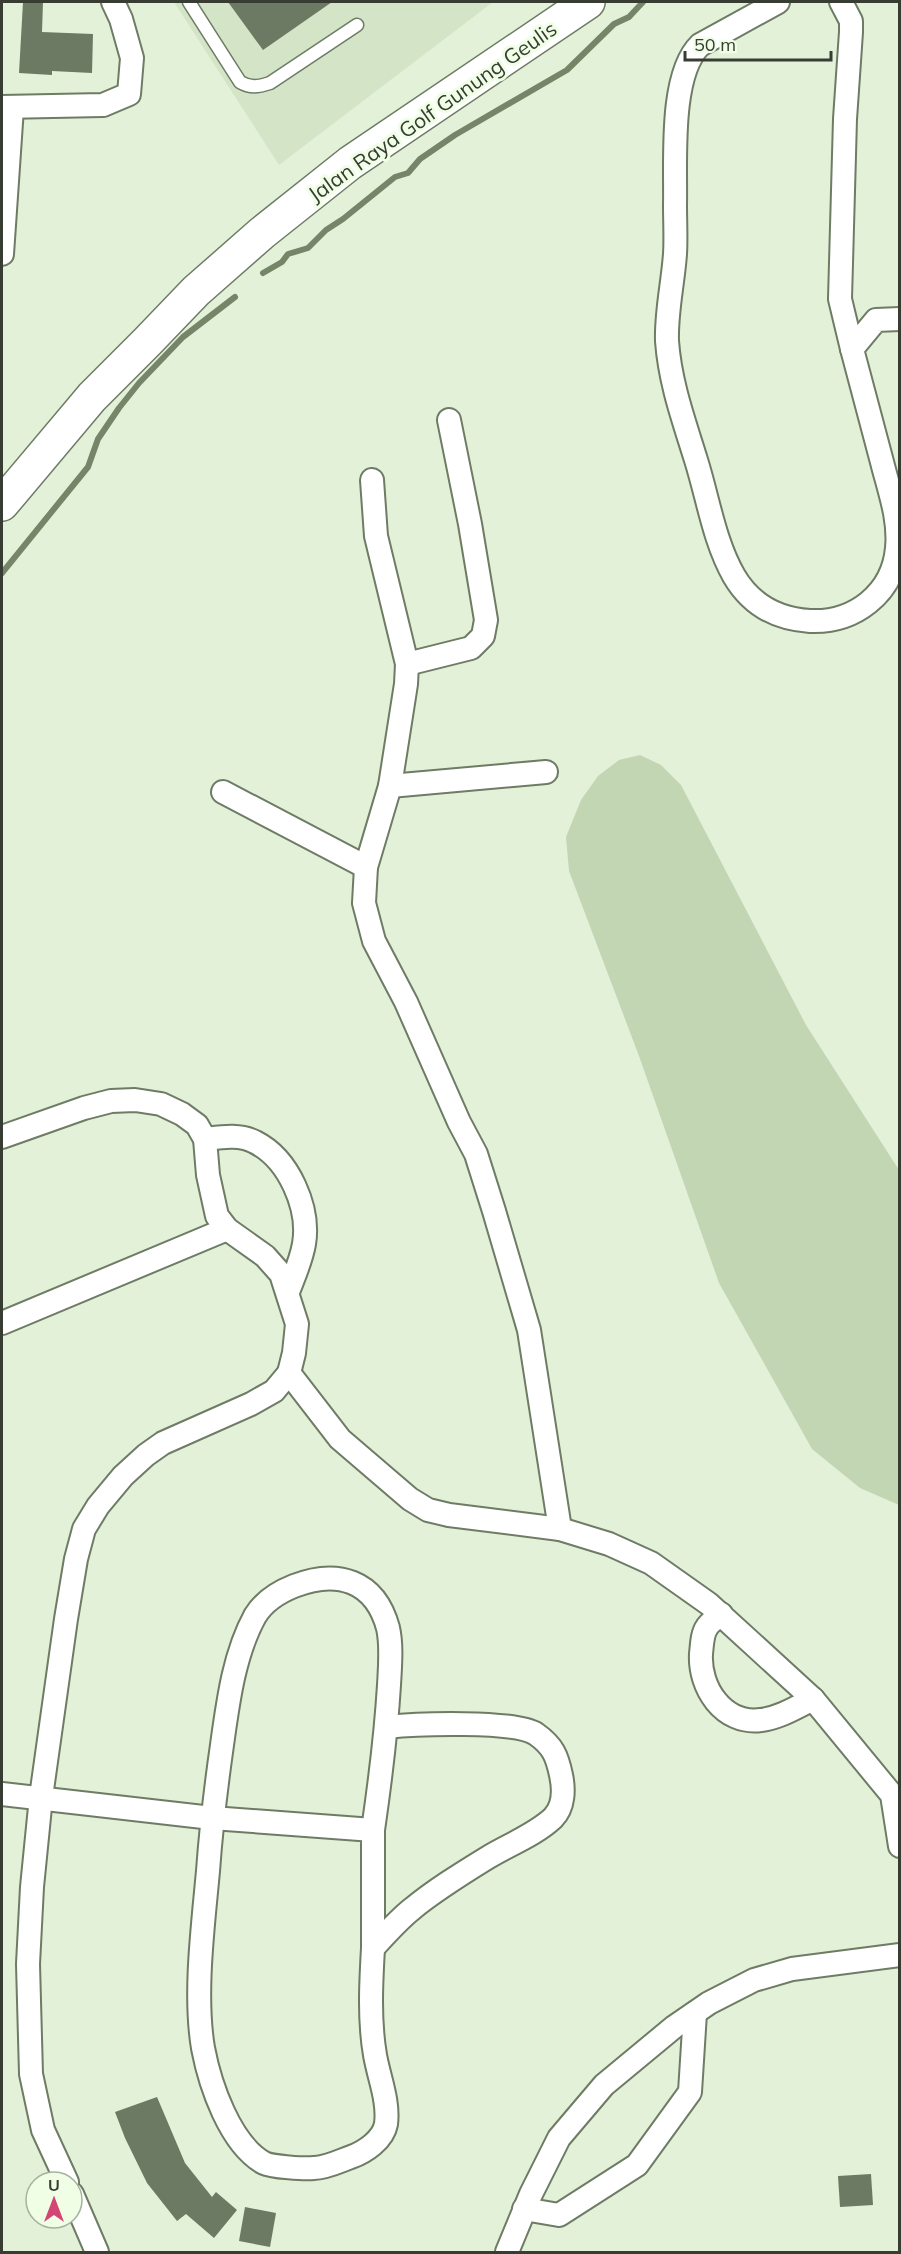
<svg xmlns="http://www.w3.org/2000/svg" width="901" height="2254" font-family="Mulish,sans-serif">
  <rect width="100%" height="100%" fill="#e2f1d8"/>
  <path fill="#d3e5c6" d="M174,2h319l-214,163z"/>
  <path fill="#c2d6b3" d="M640,755l21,10 20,20 125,240 93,145v335l-39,-17 -48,-39 -93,-166 -80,-227 -70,-185 -3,-34 15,-37 17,-24 21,-16z"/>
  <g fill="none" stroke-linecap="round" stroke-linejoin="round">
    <g stroke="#758668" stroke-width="6">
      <path d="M263,273l19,-11 6,-8 20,-6 18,-18 17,-11 52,-42 13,-4 12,-14 35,-24 112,-65 47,-46 15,-7 14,-15"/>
      <path d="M2,573l86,-106 10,-28 21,-31 20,-25 44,-46 52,-40"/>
    </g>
  </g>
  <g fill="#6c7963">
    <path d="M23,2h20l-1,30 51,2 -1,39 -40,-2v4l-33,-2z"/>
    <path d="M228,2h104l-69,48z"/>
    <path d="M157,2097l28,66 27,34 4,-5 21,18 -23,28 -28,-24 -9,7 -30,-38 -22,-45 -10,-26z"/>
    <path d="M871,2174l2,31 -33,2 -2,-31z"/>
    <path d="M245,2207l31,6 -6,34 -31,-6z"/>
  </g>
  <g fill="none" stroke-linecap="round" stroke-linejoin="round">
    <g stroke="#6e7b65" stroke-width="15">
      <path id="lane" d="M189,2l51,80c10,6 18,5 30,1l87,-58"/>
    </g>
    <g stroke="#6e7b65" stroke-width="26">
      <g id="street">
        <path d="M778,2l-78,43c-31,30 -24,118 -25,160 0,16 1,33 0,49 -2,29 -9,58 -8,87 3,42 17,80 29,119 12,38 18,81 38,116 17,29 43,43 76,45 44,2 83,-27 87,-73 3,-29 -8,-58 -15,-86 -10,-37 -20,-75 -30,-113l24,-29 24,-1"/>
        <path d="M841,2l10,19v11l-6,87 -5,180 12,50"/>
        <path d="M2,107l101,-2 26,-11 3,-36 -11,-39 -8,-17"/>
        <path d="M2,254l10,-146"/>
        <path d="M372,480l4,56 31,128 -1,20 -16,102 -24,81 -2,36 10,38 32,61 53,120 17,32 18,57 35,119 31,199"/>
        <path d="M407,664l64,-16 12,-12 3,-16 -16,-96 -21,-104"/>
        <path d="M390,786l156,-14"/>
        <path d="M223,792l143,75"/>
        <path d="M2,1137l82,-29 27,-7 24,-1 26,4 21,10 15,11 8,14 3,36 9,41 10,13 38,27 16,18 16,50 -3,29 -5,20 -15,18 -23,13 -88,39 -17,12 -23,21 -25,30 -14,23 -8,30 -10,60 -25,178 -9,90 -4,77 3,110 12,56 24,52"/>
        <path d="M205,1139c17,-2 35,-5 50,3 34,17 55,66 49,102 -3,17 -10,32 -16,48"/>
        <path d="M2,1323l225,-94"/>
        <path d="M289,1373l51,66 70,60 18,11 21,5 111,14 49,15 42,19 58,41 104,95 79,96 8,51"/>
        <path d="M721,1614c-4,4 -11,8 -14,13 -5,7 -5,18 -6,27 -2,33 22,71 60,66 18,-2 36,-13 52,-21"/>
        <path d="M2,1794l210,24 161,12v118c12,-13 25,-28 39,-39 23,-19 49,-35 75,-51 21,-13 48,-23 66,-40 11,-11 11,-29 8,-43 -4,-19 -8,-29 -25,-41 -22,-14 -121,-10 -149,-7"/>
        <path d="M373,1948c-2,35 -4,72 2,107 4,23 14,46 11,69 -3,16 -21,28 -35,33 -11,4 -25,11 -37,11 -9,1 -42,-1 -50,-5 -34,-19 -54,-78 -61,-115 -9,-54 0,-122 5,-177 3,-42 8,-84 14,-126 6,-43 12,-91 33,-129 9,-15 24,-24 39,-30 43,-17 81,-6 94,42 4,17 2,39 1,57 -3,49 -9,97 -16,145"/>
        <path d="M72,2194l25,58"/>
        <path d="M524,2209l35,6 78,-50 53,-73 5,-79"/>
        <path d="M507,2252l24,-58 28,-56 45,-53 70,-58 35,-24 45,-23 38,-11 108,-14"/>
      </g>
    </g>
    <g stroke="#6e7b65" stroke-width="36">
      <path id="secondary" d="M2,504l90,-107 55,-55 49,-51 66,-58 88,-70 238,-161"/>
    </g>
    <use href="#lane" stroke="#fff" stroke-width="12"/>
    <use href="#street" stroke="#fff" stroke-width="22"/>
    <use href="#secondary" stroke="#fff" stroke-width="33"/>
  </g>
  <g text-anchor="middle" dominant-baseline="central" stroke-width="6" stroke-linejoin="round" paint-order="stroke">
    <g font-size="21" fill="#383d33" stroke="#effee5">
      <text transform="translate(432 111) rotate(-35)">Jalan Raya Golf Gunung Geulis</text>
    </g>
  </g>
  <rect width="901" height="2254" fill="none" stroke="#383d33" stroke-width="6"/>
  <g transform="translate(54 2200)"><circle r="28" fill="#effee5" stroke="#a6b19e" stroke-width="1.5"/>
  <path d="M0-4.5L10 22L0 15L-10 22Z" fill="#d24574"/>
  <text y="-9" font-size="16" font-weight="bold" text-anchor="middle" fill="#383d33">U</text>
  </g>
  <path d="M685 51v9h146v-9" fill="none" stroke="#383d33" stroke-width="3"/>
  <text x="694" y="51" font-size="18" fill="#383d33" stroke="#effee5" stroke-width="4.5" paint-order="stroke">50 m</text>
</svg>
